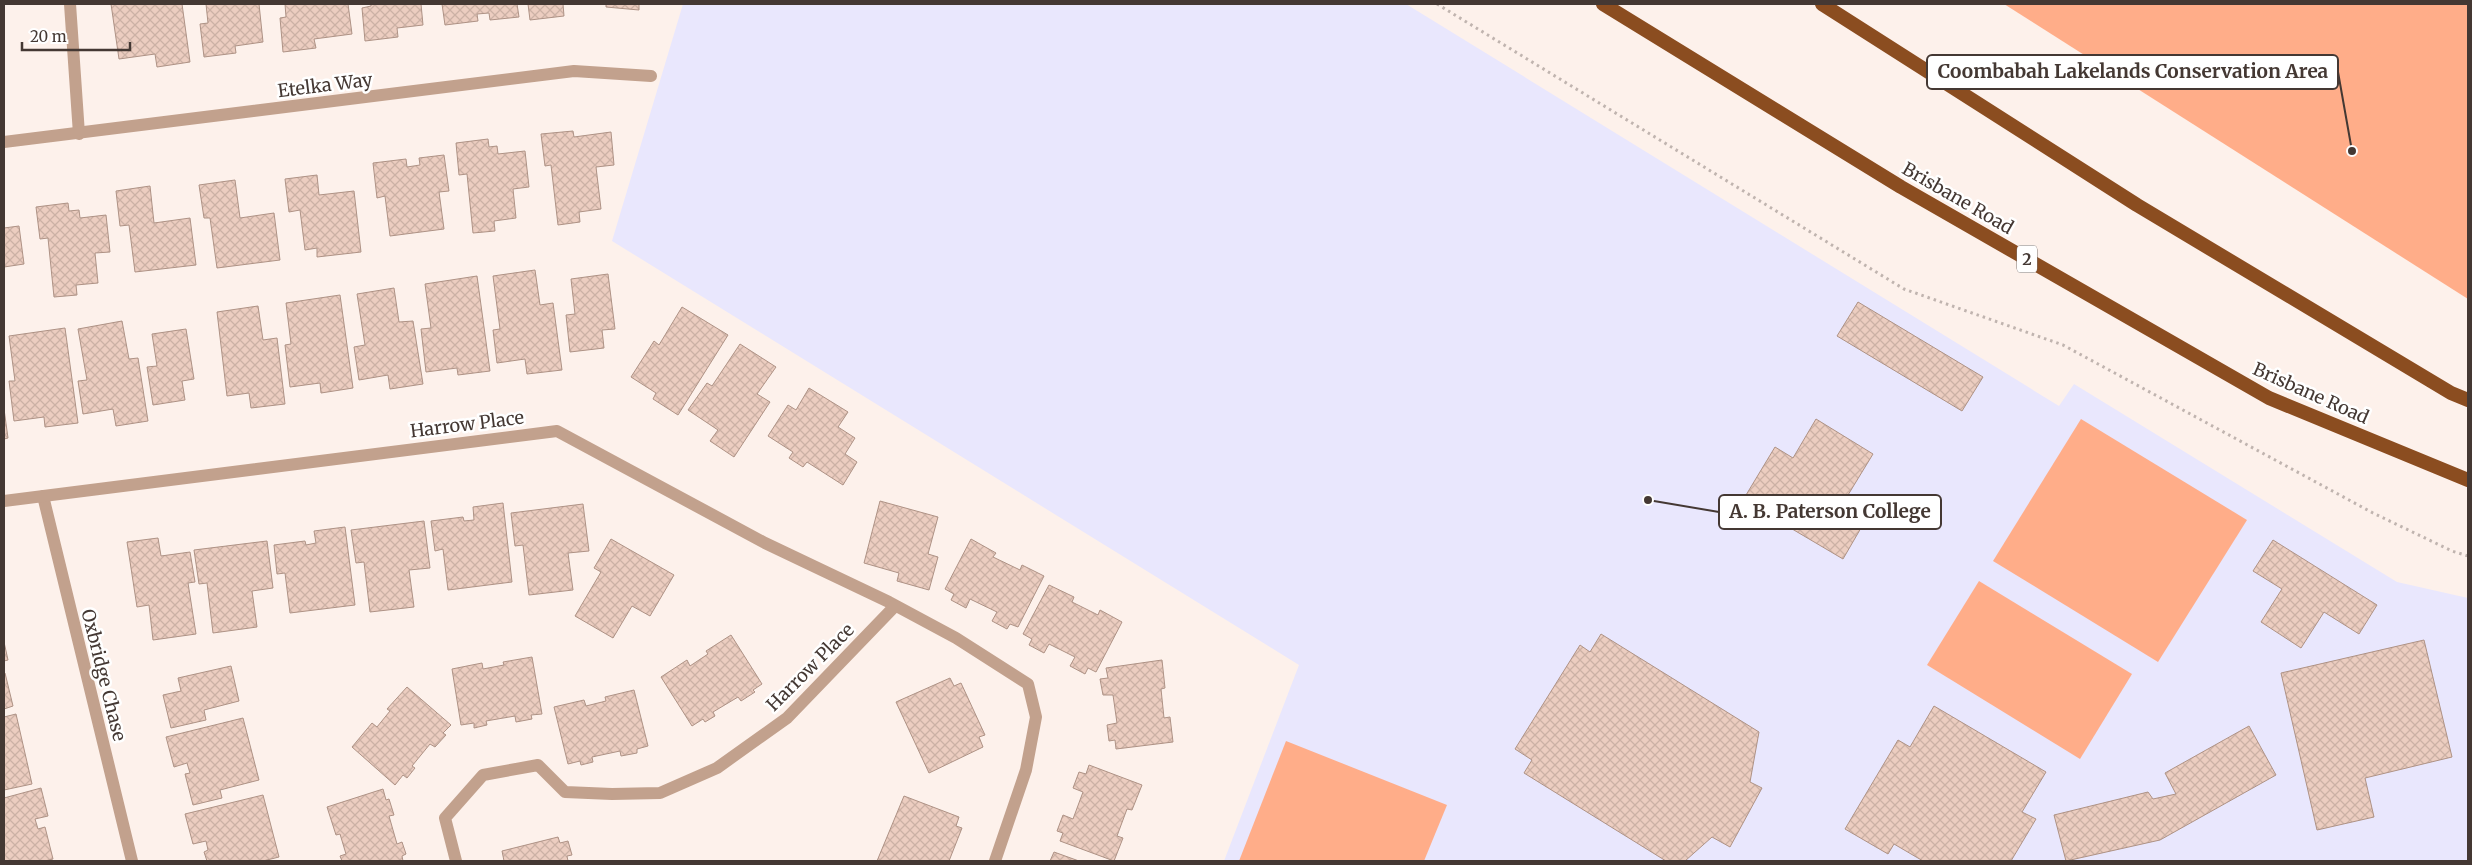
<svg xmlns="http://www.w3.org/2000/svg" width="2472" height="865" font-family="Merriweather,serif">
  <defs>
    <pattern id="building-cross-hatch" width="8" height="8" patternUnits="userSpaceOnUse" patternTransform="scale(1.25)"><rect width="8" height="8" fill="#eccdc0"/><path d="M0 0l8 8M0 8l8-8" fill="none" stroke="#ccb1a5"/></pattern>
  </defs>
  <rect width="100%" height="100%" fill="#fdf1eb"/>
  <path fill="#e9e7fd" d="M683,4h723l653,402 15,-22 323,198 71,16v263h-1244l75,-196 -687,-424z"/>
  <g fill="#ffad89">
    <path d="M2004,4h464v295z"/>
    <path d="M2081,419l166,101 -89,142 -165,-101z"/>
    <path d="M1979,581l153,93 -52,85 -153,-94z"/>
    <path d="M1286,741l161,64 -23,56h-185z"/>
  </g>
  <g fill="url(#building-cross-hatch)" stroke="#ae9285">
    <path d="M111,4h71l8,58 -33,5 -2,-13 -36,5z"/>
    <path d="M206,4h53l4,38 -28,4 1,7 -32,4 -4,-33 8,-1z"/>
    <path d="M285,4h63l4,30 -38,5 2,9 -33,4 -3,-34 6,-1z"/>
    <path d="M371,4h50l2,21 -26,3 1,9 -33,4 -3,-33 9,-2z"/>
    <path d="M442,4h75l2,13 -29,3 -1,-7 -12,1 1,7 -33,4z"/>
    <path d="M528,4h35l1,12 -34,4z"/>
    <path d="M606,4h33v6l-33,-3z"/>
    <path d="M573,131l1,6 37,-5 3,33 -18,2 5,42 -22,3 1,10 -22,3 -7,-60 -6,1 -4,-32z"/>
    <path d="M488,139l1,8 8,-1 1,8 27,-3 4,36 -16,2 3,29 -22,3 1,10 -22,2 -6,-59 -8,1 -3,-32z"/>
    <path d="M444,155l5,36 -10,1 5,37 -54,7 -5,-40 -8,2 -4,-35 33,-4 1,8 13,-2 -1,-7z"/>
    <path d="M317,175l2,20 35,-4 7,61 -44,5v-9l-12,2 -5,-40 -11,2 -4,-33z"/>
    <path d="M235,180l5,38 34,-5 6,47 -63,8 -7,-50h-6l-5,-33z"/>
    <path d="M150,186l4,37 36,-5 6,47 -61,7 -6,-47 -9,1 -4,-35z"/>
    <path d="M68,203l1,8 10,-1 1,8 26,-3 4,37 -15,1 3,30 -22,2 1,10 -23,2 -6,-59 -8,1 -4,-32z"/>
    <path d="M19,226l5,38 -20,3v-39z"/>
    <path d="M535,270l5,35 13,-2 9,67 -35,4 -2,-15 -28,4 -4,-33 7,-1 -7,-53z"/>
    <path d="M608,274l7,55 -13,1 2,18 -34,4 -4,-37 9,-1 -4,-35z"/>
    <path d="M477,276l13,95 -32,4 -1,-7 -31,4 -5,-43 10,-1 -6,-44z"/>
    <path d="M394,288l5,34 14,-1 10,63 -33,5 -2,-14 -29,5 -5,-33 11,-2 -8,-51z"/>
    <path d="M340,295l13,93 -32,5 -1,-10 -30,4 -5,-42 6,-1 -5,-41z"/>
    <path d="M1858,302l125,75 -21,34 -125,-75z"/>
    <path d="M258,306l5,34 14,-2 8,66 -34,4 -2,-15 -22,3 -10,-84z"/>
    <path d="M682,307l46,28 -50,80 -25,-16 3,-6 -25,-16 23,-36 5,4z"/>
    <path d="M122,321l7,38 9,-1 10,63 -32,5 -3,-17 -30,5 -5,-33 9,-1 -9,-51z"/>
    <path d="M65,328l13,95 -33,4 -1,-10 -30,4 -5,-40h6l-6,-45z"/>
    <path d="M186,329l8,50 -12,2 3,19 -32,5 -6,-38 10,-1 -5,-32z"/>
    <path d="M740,344l36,23 -19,27 13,8 -36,55 -24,-16 8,-11 -30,-20 19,-27 5,3z"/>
    <path d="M809,388l39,24 -10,15 17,11 -10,16 12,8 -14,23 -36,-23 -4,5 -14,-9 4,-6 -25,-16 20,-31 8,5z"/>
    <path d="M4,409l4,29 -4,1z"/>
    <path d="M1816,419l57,35 -25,41 24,14 -29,50 -100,-59 32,-53 18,11z"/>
    <path d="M880,501l58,16 -10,37 10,3 -9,33 -32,-9 2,-8 -35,-10z"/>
    <path d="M503,503l9,79 -64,8 -5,-41 -8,2 -4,-30 32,-4 1,4 10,-1 -1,-13z"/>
    <path d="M583,504l6,47 -21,2 5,37 -44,5 -6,-50 -8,1 -4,-33z"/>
    <path d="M424,521l6,47 -21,2 5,37 -44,5 -6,-50 -8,1 -5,-33z"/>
    <path d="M345,527l10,78 -65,8 -5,-40 -8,1 -3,-29 31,-4 1,4 10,-2 -2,-12z"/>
    <path d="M158,538l3,18 29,-4 5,30 -7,1 8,51 -43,6 -4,-35 -12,2 -10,-65z"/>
    <path d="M611,539l63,36 -24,41 -18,-10 -19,32 -38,-22 26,-44 -7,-4z"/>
    <path d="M971,539l25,14 -3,4 27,13 2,-5 22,11 -26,51 -8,-3 -3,5 -15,-8 5,-9 -27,-13 -4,9 -15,-8 3,-6 -9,-5z"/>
    <path d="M2273,540l104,65 -18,29 -35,-22 -23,36 -40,-26 21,-33 -29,-18z"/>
    <path d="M267,541l6,47 -21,3 5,36 -44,6 -6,-50 -8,1 -5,-34z"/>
    <path d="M1049,585l25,12 -2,5 26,13 2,-5 22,12 -26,50 -8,-4 -3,6 -15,-8 5,-9 -26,-13 -5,9 -15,-8 3,-6 -9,-5z"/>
    <path d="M1601,634l158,98 -9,50 12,6 -32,59 -18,-10 -27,24h-19l-142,-88 8,-13 -17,-11 65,-104 10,7z"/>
    <path d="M731,635l31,49 -9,6 2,2 -14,9 -3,-4 -25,15 2,4 -10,6 -2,-3 -11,7 -31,-49 26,-17 3,6 18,-12 -2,-3z"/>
    <path d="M2424,640l28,117 -87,21 9,39 -57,13 -36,-157z"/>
    <path d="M4,642l4,18 -4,1z"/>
    <path d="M532,657l10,57 -11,1 1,4 -16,3 -1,-6 -29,5 1,4 -13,3v-5l-13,2 -9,-56 30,-6 1,6 21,-4 -1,-3z"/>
    <path d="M1162,660l3,28 -4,1 3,29 6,-1 3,25 -57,7 -1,-9 -6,1 -2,-16 10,-2 -4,-28h-10l-3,-16 8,-1 -2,-10z"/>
    <path d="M231,666l8,35 -35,9 2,10 -35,8 -8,-33 18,-4 -3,-13z"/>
    <path d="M5,673l8,33 -9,3v-35z"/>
    <path d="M950,678l4,8 7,-3 24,52 -6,2 4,10 -54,26 -33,-71z"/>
    <path d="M407,687l44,38 -8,8 3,2 -11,12 -5,-3 -18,22 3,2 -8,10 -4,-3 -8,10 -43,-38 20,-24 5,4 13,-16 -3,-2z"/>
    <path d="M634,690l14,56 -11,3v4l-16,3 -1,-5 -28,6 1,5 -12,3 -1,-4 -12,3 -14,-57 30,-7 2,6 20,-5 -1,-4z"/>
    <path d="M1934,706l112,66 -24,40 14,7 -25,42h-88l-29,-17 -6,10 -43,-25 53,-89 12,7z"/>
    <path d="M16,714l16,70 -28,6v-73z"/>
    <path d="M243,718l16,62 -39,10 2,8 -29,7 -8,-31 5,-1 -3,-10 -13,4 -8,-30z"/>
    <path d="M2249,726l27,49 -116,65 -94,21 -12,-46 94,-23 5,7 23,-5 -11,-21z"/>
    <path d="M1089,765l53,20 -10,25 -5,-1 -10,27 6,2 -9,23 -54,-20 3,-8 -6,-2 6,-16 10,4 10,-27 -10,-4 6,-16 7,2z"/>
    <path d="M41,788l7,28 -13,3 3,10 7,-2 8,32 -8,2h-41v-63z"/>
    <path d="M383,789l3,11 3,-1 5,16 -5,1 8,28 5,-2 4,12 -4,2 1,5h-61l-2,-5 6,-2 -6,-20 -4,1 -9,-28z"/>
    <path d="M263,795l16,62 -16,4h-56l-3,-9 4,-2 -2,-9 -13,3 -8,-30z"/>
    <path d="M904,796l55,21 -3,9 6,2 -13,33h-72z"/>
    <path d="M558,837l2,6 8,-2 4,14 -5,1 1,5h-64l-2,-10z"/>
    <path d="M1054,852l25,9h-29z"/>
  </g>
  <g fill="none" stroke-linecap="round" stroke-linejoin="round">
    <path stroke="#c0b4af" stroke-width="3" stroke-dasharray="2.5 4" stroke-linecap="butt" d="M1437,4l467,285 159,56 310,168 79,38 16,5"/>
    <g stroke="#c2a18d" stroke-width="12">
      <path d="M70,4l9,130"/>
      <path d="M4,142l570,-71 77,5"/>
      <path d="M43,496l89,365"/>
      <path d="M4,501l553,-70 208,112 124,59 67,36 72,46 8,33 -10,53 -31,91"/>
      <path d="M456,861l-11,-43 38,-43 55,-10 27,27 47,2 48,-1 57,-25 70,-50 108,-112"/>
    </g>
    <g stroke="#8b4d20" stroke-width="14">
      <path d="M1603,4l298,183 368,211 199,82"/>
      <path d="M1822,4l315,201 314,188 17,7"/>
    </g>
  </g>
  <g text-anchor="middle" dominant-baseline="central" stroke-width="5" stroke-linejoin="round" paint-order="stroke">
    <rect fill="#fff" stroke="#7c7470" stroke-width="1" x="2017" y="245.5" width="20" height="27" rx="4"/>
    <g font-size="16" font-weight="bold" fill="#443833">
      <text x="2027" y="259">2</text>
    </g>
    <g font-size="18" fill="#443833" stroke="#fff">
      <text transform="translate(325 85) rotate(-7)">Etelka Way</text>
      <text transform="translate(1958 198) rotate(30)">Brisbane Road</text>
      <text transform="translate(2311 393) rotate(24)">Brisbane Road</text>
      <text transform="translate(467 424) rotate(-7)">Harrow Place</text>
      <text transform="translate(810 667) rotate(-45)">Harrow Place</text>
      <text transform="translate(104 675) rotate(76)">Oxbridge Chase</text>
    </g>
  </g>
  <path fill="none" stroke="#443833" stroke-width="2" d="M2352 151L2338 72M1648 500L1719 512"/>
  <g fill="#443833" stroke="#fff" stroke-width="2">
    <circle cx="2352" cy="151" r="5"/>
    <circle cx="1648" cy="500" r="5"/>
  </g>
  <g fill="#fff" stroke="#443833" stroke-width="2">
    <rect x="1927" y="55" width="411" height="34" rx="5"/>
    <rect x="1719" y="495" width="222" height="34" rx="5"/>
  </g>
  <g font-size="19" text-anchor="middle" font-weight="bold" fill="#443833">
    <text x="2133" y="78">Coombabah Lakelands Conservation Area</text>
    <text x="1830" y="518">A. B. Paterson College</text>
  </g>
  <rect width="2472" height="865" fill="none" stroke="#443833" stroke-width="10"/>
  <path d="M22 42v8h108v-8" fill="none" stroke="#443833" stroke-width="2.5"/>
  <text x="30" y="42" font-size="15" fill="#443833" stroke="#ffffff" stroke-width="4" paint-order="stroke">20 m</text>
</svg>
